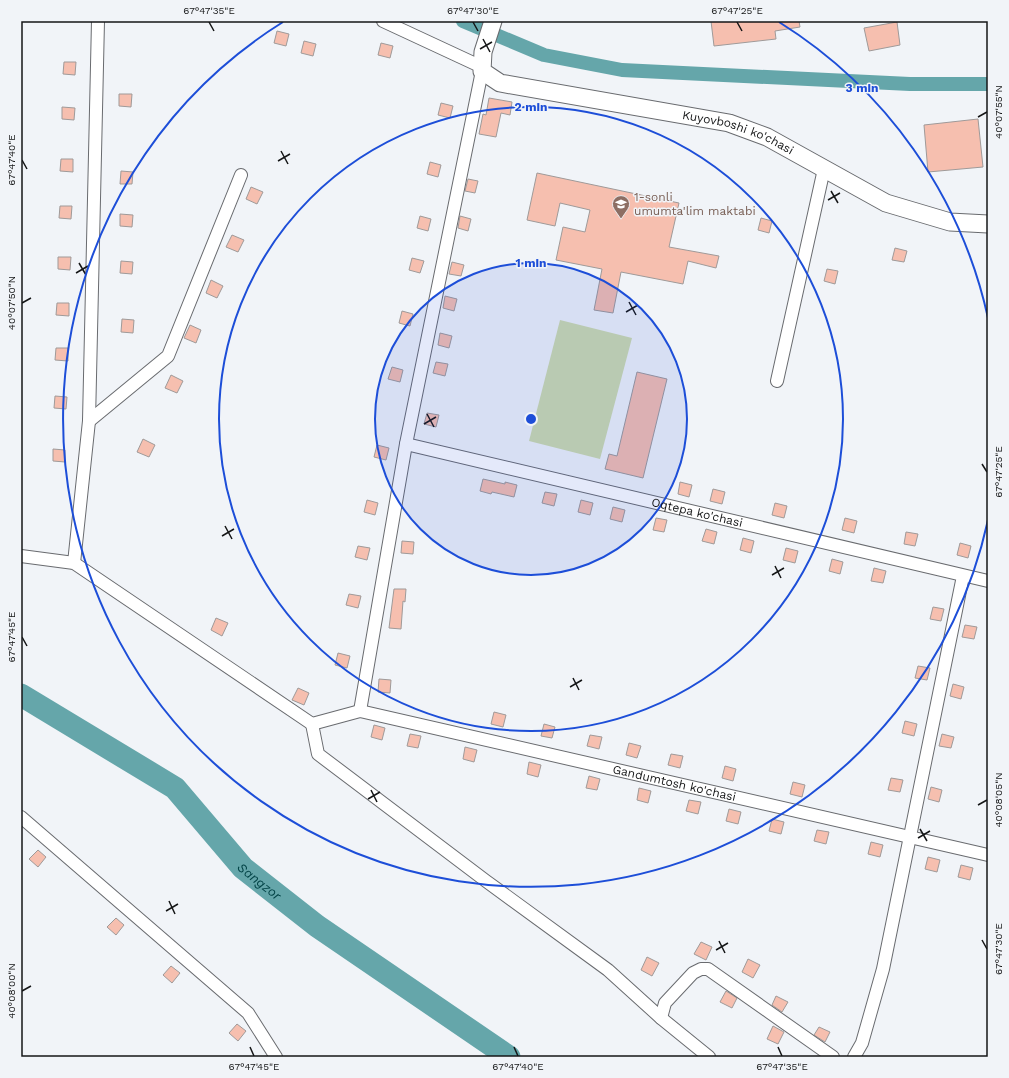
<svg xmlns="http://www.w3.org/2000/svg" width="1009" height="1078" font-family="'Work Sans',sans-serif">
  <rect width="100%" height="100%" fill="#f1f4f8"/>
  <path fill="#cfdcad" d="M560,320l72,18 -32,121 -71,-18z"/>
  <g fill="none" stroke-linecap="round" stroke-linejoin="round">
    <path stroke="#65a6aa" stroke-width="14" d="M463,21l81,34 78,15 288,14h78"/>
    <path stroke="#65a6aa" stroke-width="23" id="s1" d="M21,695l154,93 68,80 74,58 192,131"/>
  </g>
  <g fill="#f6bfaf" stroke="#9f9a99">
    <path d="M711,21h88l1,6 -25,4 1,8 -62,7z"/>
    <path d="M897,22l3,23 -31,6 -5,-23z"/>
    <path d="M277,31l12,3 -3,12 -12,-3z"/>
    <path d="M304,41l12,3 -3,12 -12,-3z"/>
    <path d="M381,43l12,3 -3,12 -12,-3z"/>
    <path d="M64,62h12l-1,13 -12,-1z"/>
    <path d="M119,94h13l-1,13 -12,-1z"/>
    <path d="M489,98l23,4 -2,13 -9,-2 -5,24 -17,-3 4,-20 3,1z"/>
    <path d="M441,103l12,3 -3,12 -12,-3z"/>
    <path d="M62,107l13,1 -1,12 -12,-1z"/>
    <path d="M978,119l5,48 -55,5 -4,-47z"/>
    <path d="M61,159h12v13l-13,-1z"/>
    <path d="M430,162l11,3 -3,12 -11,-3z"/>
    <path d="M121,171l12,1 -1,12h-12z"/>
    <path d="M537,173l142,30 -10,44 50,9 -3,12 -28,-7 -5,23 -62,-12 -8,41 -19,-3 8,-41 -46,-9 7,-33 22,5 5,-22 -30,-7 -5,23 -28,-6z"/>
    <path d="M468,179l10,2 -3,12 -10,-2z"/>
    <path d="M251,187l12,5 -6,12 -11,-5z"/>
    <path d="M60,206h12l-1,13 -12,-1z"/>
    <path d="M120,214l13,1 -1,12 -12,-1z"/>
    <path d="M420,216l11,3 -3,12 -11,-3z"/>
    <path d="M460,216l11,3 -3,12 -10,-3z"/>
    <path d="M761,218l11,3 -3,12 -11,-3z"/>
    <path d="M232,235l12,5 -6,12 -12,-5z"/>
    <path d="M895,248l12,3 -3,11 -12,-2z"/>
    <path d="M58,257h13l-1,13 -12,-1z"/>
    <path d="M412,258l12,3 -4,12 -11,-3z"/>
    <path d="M121,261l12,1 -1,12 -12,-1z"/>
    <path d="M452,262l12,3 -3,11 -12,-2z"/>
    <path d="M827,269l11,2 -3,13 -11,-3z"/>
    <path d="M211,280l12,6 -6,12 -11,-5z"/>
    <path d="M445,296l12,3 -3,12 -11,-3z"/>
    <path d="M57,303h12v13l-13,-1z"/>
    <path d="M402,311l11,3 -3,12 -11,-3z"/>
    <path d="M122,319l12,1 -1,13 -12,-1z"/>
    <path d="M190,325l11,5 -5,13 -12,-5z"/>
    <path d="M440,333l12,3 -3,12 -11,-3z"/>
    <path d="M56,348h12v13l-13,-1z"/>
    <path d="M436,362l12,2 -3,12 -12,-3z"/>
    <path d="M392,367l11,3 -3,12 -12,-3z"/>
    <path d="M637,372l30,7 -24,99 -38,-9 4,-15 8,2z"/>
    <path d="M171,375l12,6 -6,12 -12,-5z"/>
    <path d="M55,396l12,1 -1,12 -12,-1z"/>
    <path d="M427,413l12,2 -3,12 -12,-3z"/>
    <path d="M143,439l12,6 -6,12 -12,-5z"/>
    <path d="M377,445l12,3 -3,12 -12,-3z"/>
    <path d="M53,449l12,1v12l-12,-1z"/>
    <path d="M483,479l22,5v-2l12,3 -3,12 -22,-5 -1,2 -11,-3z"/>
    <path d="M680,482l12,3 -3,12 -11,-3z"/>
    <path d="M713,489l12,3 -3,12 -12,-3z"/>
    <path d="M545,492l12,2 -3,12 -12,-3z"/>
    <path d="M367,500l11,3 -3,12 -11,-3z"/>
    <path d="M581,500l12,3 -3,12 -12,-3z"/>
    <path d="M775,503l12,3 -3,12 -12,-3z"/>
    <path d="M613,507l12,3 -3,12 -12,-3z"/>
    <path d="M656,518l11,2 -3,12 -11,-2z"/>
    <path d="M845,518l12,3 -3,12 -12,-3z"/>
    <path d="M706,529l11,3 -3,12 -12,-3z"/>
    <path d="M906,532l12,2 -3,12 -11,-2z"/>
    <path d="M743,538l11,3 -3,12 -11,-3z"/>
    <path d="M402,541l12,1 -1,12 -12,-1z"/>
    <path d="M960,543l11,3 -3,12 -11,-3z"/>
    <path d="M358,546l12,2 -3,12 -12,-3z"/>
    <path d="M786,548l12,3 -3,12 -12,-3z"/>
    <path d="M832,559l11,3 -3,12 -11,-3z"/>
    <path d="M874,568l12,3 -3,12 -12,-2z"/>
    <path d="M394,589h12l-1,13 -2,-1 -2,28 -12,-1z"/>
    <path d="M349,594l12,2 -3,12 -12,-3z"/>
    <path d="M933,607l11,2 -3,12 -11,-2z"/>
    <path d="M216,618l12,5 -6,13 -11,-6z"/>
    <path d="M965,625l12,2 -3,12 -12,-2z"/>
    <path d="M338,653l12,3 -3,12 -12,-3z"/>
    <path d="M918,666l12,2 -3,12 -12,-2z"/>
    <path d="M379,679l12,1 -1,13 -12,-1z"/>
    <path d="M953,684l11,3 -3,12 -11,-3z"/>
    <path d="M298,688l11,5 -5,12 -12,-5z"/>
    <path d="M494,712l12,3 -3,12 -12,-3z"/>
    <path d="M905,721l12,3 -3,12 -12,-3z"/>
    <path d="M544,724l11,3 -3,11 -11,-2z"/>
    <path d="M374,725l11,3 -3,12 -11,-3z"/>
    <path d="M410,734l11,2 -3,12 -11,-2z"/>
    <path d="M942,734l12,3 -3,11 -12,-2z"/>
    <path d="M590,735l12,2 -3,12 -12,-3z"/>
    <path d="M629,743l12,3 -4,12 -11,-3z"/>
    <path d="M465,747l12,3 -3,12 -11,-3z"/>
    <path d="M671,754l12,2 -3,12 -12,-3z"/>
    <path d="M529,762l12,3 -3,12 -11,-3z"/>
    <path d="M725,766l11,3 -3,12 -11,-3z"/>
    <path d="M589,776l11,3 -3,11 -11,-2z"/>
    <path d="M891,778l12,2 -3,12 -12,-2z"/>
    <path d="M793,782l12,3 -3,12 -12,-3z"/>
    <path d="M931,787l11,3 -3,12 -11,-3z"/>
    <path d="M639,788l12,3 -3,12 -11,-3z"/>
    <path d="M689,800l12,2 -3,12 -12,-3z"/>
    <path d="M729,809l12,3 -3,12 -12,-3z"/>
    <path d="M772,819l12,3 -3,12 -12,-3z"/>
    <path d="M817,830l12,2 -3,12 -12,-3z"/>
    <path d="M871,842l12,3 -3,12 -12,-3z"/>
    <path d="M38,850l8,7 -8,10 -9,-8z"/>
    <path d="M928,857l12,3 -3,12 -12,-3z"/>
    <path d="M961,865l12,3 -3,12 -12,-3z"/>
    <path d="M116,918l8,7 -8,10 -9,-8z"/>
    <path d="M701,942l11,5 -6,13 -12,-6z"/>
    <path d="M647,957l12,6 -7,13 -11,-6z"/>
    <path d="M748,959l12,6 -7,13 -11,-6z"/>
    <path d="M171,966l9,7 -8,10 -9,-8z"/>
    <path d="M726,991l11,7 -5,10 -12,-6z"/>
    <path d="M776,996l12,6 -6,10 -10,-7z"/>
    <path d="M237,1024l9,7 -8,10 -9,-8z"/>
    <path d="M773,1026l11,6 -6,12 -11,-5z"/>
    <path d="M819,1027l11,5 -5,10 -11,-7z"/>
  </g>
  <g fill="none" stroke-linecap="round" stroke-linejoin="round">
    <g stroke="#696b6f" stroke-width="14">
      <g id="street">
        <path d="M383,21l99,46"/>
        <path d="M777,381l47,-212"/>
        <path d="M89,421l79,-65 73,-181"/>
        <path id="s2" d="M406,444l582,137"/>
        <path id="s3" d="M21,556l53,7 238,161 48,-13 628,144"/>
        <path d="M74,563l15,-142 9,-400"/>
        <path d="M360,711l46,-267 76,-373"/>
        <path d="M312,724l6,30 168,127 122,89 53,48 48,39"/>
        <path d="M21,817l227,196 28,44"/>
        <path d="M661,1018l4,-15 28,-30 8,-4h7l125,88"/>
        <path d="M854,1057l8,-14 21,-74 80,-393"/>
      </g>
    </g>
    <g stroke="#696b6f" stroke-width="19">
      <g id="secondary">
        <path id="s4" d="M493,21l-10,31 -1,19 18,12 229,40 38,14 119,66 64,19 38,2"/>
      </g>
    </g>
    <use href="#street" stroke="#fff" stroke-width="12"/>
    <use href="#secondary" stroke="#fff" stroke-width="17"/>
  </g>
  <path fill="none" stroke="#151617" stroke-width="1.5" d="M209,22l5,9M473,22l5,9M737,22l5,9M483,39l7,13M480,49l12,-7M978,117l9,-5M281,151l7,13M22,160l5,9M278,161l12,-7M831,191l7,12M828,200l12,-7M79,263l7,12M76,273l12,-7M629,302l7,13M22,303l9,-5M626,312l12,-7M427,414l7,13M424,424l12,-7M982,464l5,8M225,526l7,13M222,536l12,-7M775,566l6,12M772,575l12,-7M22,637l5,9M573,678l6,12M570,687l12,-7M371,790l6,12M368,799l12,-7M978,805l9,-5M920,829l7,12M918,838l12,-7M169,901l6,13M166,911l12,-7M982,940l5,9M719,941l6,12M716,950l12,-7M22,991l9,-5M250,1047l4,9M514,1047l4,9M778,1047l4,9"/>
  <circle cx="531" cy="419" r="156" fill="#1d4ed8" fill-opacity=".12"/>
  <g fill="none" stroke="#1d4ed8" stroke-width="2">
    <circle cx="531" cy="419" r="156"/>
    <circle cx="531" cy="419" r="312"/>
    <path d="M988 520A468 468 0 1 1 283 22M779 22A468 468 0 0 1 988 318"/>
  </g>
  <defs>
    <g id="school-pin" transform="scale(0.9)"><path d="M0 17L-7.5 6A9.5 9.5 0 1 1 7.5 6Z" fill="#8d6e63" stroke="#f1f4f8"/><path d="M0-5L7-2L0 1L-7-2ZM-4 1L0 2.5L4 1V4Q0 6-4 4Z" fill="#fff"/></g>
  </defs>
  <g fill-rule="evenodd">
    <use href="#school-pin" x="621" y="204"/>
  </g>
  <g text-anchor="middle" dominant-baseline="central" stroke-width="3" stroke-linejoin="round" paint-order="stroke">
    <g font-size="12" fill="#151617" stroke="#f1f4f8">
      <text stroke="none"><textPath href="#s4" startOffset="317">Kuyovboshi ko'chasi</textPath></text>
      <text stroke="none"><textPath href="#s2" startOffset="299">Oqtepa ko'chasi</textPath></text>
      <text stroke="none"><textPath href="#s3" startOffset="713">Gandumtosh ko'chasi</textPath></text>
    </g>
    <g font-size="12" fill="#785e54" stroke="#f1f4f8" text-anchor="start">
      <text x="634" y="197">1-sonli<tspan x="634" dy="14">umumta'lim maktabi</tspan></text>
    </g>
    <g font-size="13" font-style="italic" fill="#034447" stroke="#f1f4f8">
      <text stroke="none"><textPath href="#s1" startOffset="306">Sangzor</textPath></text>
    </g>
  </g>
  <circle cx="531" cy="419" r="6" fill="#1d4ed8" stroke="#f1f4f8" stroke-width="2"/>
  <g font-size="12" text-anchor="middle" font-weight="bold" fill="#1d4ed8" stroke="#f1f4f8" stroke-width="3" stroke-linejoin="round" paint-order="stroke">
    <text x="862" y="92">3 min</text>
    <text x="531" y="111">2 min</text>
    <text x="531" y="267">1 min</text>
  </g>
  <rect width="1009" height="1078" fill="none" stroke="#f1f4f8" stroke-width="44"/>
  <rect x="22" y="22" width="965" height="1034" fill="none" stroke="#151617" stroke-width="1.5"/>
  <g font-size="10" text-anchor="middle" fill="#151617">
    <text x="209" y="14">67°47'35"E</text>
    <text x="473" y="14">67°47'30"E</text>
    <text x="737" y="14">67°47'25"E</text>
    <text transform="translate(998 112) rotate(-90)" y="4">40°07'55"N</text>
    <text transform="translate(11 160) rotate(-90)" y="4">67°47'40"E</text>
    <text transform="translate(11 303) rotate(-90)" y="4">40°07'50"N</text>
    <text transform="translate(998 472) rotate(-90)" y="4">67°47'25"E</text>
    <text transform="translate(11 637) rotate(-90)" y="4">67°47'45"E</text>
    <text transform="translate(998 800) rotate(-90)" y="4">40°08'05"N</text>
    <text transform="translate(998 949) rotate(-90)" y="4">67°47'30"E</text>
    <text transform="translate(11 991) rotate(-90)" y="4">40°08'00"N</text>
    <text x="254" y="1070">67°47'45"E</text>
    <text x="518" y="1070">67°47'40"E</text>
    <text x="782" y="1070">67°47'35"E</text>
  </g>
</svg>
